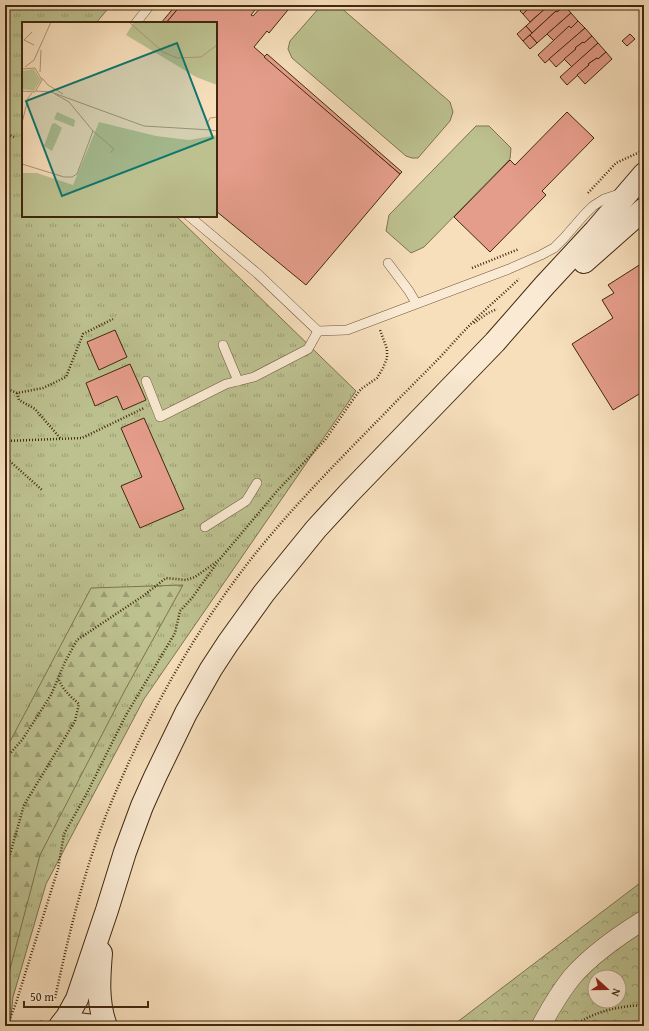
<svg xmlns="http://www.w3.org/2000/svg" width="649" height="1031" font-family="'Gentium Book Plus',serif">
  <defs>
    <pattern id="grass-tufts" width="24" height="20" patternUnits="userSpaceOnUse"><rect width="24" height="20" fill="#bdc190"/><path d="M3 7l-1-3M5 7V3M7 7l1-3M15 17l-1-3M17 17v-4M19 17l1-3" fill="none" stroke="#9b9d74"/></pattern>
    <pattern id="forest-firs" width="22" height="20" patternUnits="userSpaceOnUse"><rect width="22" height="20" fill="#bdc190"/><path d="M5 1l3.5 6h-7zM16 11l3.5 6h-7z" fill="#9b9d74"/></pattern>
    <pattern id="park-crowns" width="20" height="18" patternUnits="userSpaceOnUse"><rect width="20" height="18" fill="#bdc190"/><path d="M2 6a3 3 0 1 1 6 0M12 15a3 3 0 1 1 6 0" fill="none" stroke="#9b9d74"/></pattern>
  </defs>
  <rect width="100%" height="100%" fill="#f7dfbc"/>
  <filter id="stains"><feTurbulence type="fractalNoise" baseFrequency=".005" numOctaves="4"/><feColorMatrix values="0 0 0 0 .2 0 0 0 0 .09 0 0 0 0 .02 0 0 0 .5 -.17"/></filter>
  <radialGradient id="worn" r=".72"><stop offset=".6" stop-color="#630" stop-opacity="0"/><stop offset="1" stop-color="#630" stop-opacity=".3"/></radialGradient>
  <path fill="url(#grass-tufts)" stroke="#7f7450" d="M5,5h106l-15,18h-73v193h153l180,175 -212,308 -98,185 -33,113 -3,29h-5z"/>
  <path fill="url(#forest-firs)" stroke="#7f7450" d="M183,585l-58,105 -85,165 -35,133v-237l86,-163z"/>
  <path fill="url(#park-crowns)" stroke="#7f7450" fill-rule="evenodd" d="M644,880v146h-192zM595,977h24v24h-24z"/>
  <g fill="#bdc190" stroke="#7f7450">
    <path d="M331,5l9,2 110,95 3,10 -3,9 -32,37h-6l-6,-2 -114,-98 -4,-9 2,-8 29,-33z"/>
    <path d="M476,126h13l22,22 -1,11 -86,88 -13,6 -25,-22 3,-16z"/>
  </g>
  <g fill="#e59d8b" stroke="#41280f">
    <path d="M176,5h5l-15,18h-5z"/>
    <path d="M181,5h78l-8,10 2,1 10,-11h29l-23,28 -2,-2 -13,16 146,127 -94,111 -90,-74v-188h-50z"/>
    <path d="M503,5h15l-5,4 -3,-2 -3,3z"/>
    <path d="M517,5h15l-9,9 -3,-3 1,-1z"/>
    <path d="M532,5h17l-19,17 -7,-8z"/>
    <path d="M549,5l16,1 -8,6 -1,-1 -24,22 -6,-7z"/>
    <path d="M565,6l6,7 -34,30 -7,-8 26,-24 1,1z"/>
    <path d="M571,13l7,8 -7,7 -2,-2 -15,15 -7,-7z"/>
    <path d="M578,21l7,7 -40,35 -7,-8 31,-29 2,2z"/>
    <path d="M526,26l6,7 -9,8 -6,-7z"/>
    <path d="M585,28l7,8 -8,7 -1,-1 -8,6 1,1 -20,18 -7,-8z"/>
    <path d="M630,34l5,5 -8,7 -5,-5z"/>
    <path d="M530,35l7,8 -7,6 -7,-8z"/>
    <path d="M592,36l6,7 -26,24 -8,-8 12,-10 -1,-1 8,-6 1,1z"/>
    <path d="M598,43l8,9 -8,7 -1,-1 -9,6 1,1 -22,20 -7,-8z"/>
    <path d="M606,52l6,7 -27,25 -8,-9 12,-10 -1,-1 9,-6 1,1z"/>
    <path d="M267,54l135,118 -2,2 -136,-117z"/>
    <path d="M567,112l27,26 -52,53 4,4 -56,57 -36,-35 56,-57 5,5z"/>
    <path d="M644,262v129l-31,19 -41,-66 41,-26 -11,-18 12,-7 -6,-8z"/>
    <path d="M115,330l12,27 -28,13 -12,-28z"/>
    <path d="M130,364l16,36 -23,10 -6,-14 -22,10 -9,-23z"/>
    <path d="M144,418l40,91 -44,19 -19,-42 21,-9 -21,-49z"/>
  </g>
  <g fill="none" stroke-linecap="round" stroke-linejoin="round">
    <g stroke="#6e563a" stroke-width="10">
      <g id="lane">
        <path d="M136,23l14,-18"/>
        <path d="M189,216l69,58 60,57 29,-1 162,-61 32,-14 13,-7 10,-10 20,-23 9,-9 11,-7 18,-6"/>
        <path d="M388,263l21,28 7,12"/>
        <path d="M223,345l15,36"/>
        <path d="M146,381l14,36 66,-33 28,-7 54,-28 10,-18"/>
        <path d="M205,527l41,-26 11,-18"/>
      </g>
    </g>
    <g stroke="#6e563a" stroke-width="20">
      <path id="street" d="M541,1026c9,-17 19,-34 31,-49 20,-23 46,-41 72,-57"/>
    </g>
    <g stroke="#41280f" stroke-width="24">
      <g id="secondary">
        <path d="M584,262l60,-53"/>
        <path d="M101,953c-2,24 -4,50 5,73"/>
        <path d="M60,1026l7,-9 10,-18 30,-89 18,-58 17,-46 13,-29 31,-64 25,-44 17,-26 36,-50 52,-64 34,-37 145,-150 49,-56 51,-55 49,-57"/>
        <path d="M68,1026l9,-2 17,2"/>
      </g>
    </g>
    <g stroke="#41280f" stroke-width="2.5" stroke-dasharray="1 2" stroke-linecap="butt">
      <path d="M5,133l9,4"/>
      <path d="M588,193l28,-30 28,-13"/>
      <path d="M472,268l47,-19"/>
      <path d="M474,323l14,-10 9,-4"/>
      <path d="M5,388l12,5 26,-5 23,-11 17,-43 30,-15"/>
      <path d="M17,393l2,7 16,9 26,30"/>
      <path d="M5,441l77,-3 62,-30"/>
      <path d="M5,457l37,33"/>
      <path d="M5,759l17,-19 29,-45 14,-33 12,-22 66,-44 23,-18 20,2 9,-3 24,-17 59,-70 47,-50 29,-42 7,-9 16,-11 6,-10 4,-10v-9l-7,-19"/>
      <path d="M5,872l19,-67 51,-84 4,-17c-10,-9 -16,-14 -21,-26"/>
      <path d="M55,998c14,-64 29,-129 54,-190 37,-90 85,-177 146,-254 41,-51 88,-98 134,-145 18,-19 37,-37 55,-56 8,-9 16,-18 24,-26 16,-17 34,-32 51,-48"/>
      <path d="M7,1026l9,-23 42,-134 6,-35 23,-41 39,-78 49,-82 5,-22 12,-13 25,-35"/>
      <path d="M37,1026l5,-5"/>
      <path d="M574,1026c20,-15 46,-20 70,-21"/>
    </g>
    <use href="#lane" stroke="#faead3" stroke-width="9"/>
    <use href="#street" stroke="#faead3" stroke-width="19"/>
    <use href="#secondary" stroke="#faead3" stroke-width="22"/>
  </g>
  <g transform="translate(22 22)">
    <rect width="195" height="195" fill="#f7dfbc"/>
    <path d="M12,47l7,11 -7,11 -12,-2v-18zM77,100l57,14 33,4 28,-5v82h-195v-44h15l36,12z" fill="#bdc190"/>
    <path d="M116,114l47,6 32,-3v14l-20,2 -54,-5z" fill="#bdc190"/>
    <path d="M112,0h83v63l-21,-8 -70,-42z" fill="#bdc190"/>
    <path d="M167,0h24l-8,11zM35,90l18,8 -1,7 -20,-8zM33,101l7,5 -10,23 -8,-5 8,-22z" fill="#bdc190"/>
    <path fill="none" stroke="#ae9677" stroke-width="1" d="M107,0l34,30 14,6 24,-1 16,-12M10,10l-8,8 10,5M3,45l9,-7 17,-38M0,47l13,-1 7,12 -7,12 -13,-1M18,50l1,-22M20,56l6,7 15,9M14,69l15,1 93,34 67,4M0,71v18M195,95l-7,1 -3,6 3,6 7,1M0,101l6,-25 4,-5M71,109l21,18 -4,4M0,142l42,13h8l5,-3 16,-43 -24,-29 -14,-8"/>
    <path fill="#0f766e" fill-opacity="0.15" stroke="#0f766e" stroke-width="2" d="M155,21l36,95 -151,58 -36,-95z"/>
    <rect width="195" height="195" fill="none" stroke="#41280f" stroke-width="2"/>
  </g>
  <rect width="649" height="1031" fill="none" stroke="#f7dfbc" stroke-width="20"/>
  <rect x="6" y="6" width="637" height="1019" fill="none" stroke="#41280f" stroke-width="2"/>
  <rect x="10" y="10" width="629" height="1011" fill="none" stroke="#41280f"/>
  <g transform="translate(607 989) rotate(111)"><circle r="19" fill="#faead3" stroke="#b09c85"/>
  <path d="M0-3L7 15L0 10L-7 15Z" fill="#8f2418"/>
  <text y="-6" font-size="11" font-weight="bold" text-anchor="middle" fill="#41280f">N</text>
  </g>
  <path d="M24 1001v6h124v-6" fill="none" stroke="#41280f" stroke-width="2"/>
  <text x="30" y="1001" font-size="12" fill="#41280f" stroke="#faead3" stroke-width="3" paint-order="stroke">50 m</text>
  <rect width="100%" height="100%" filter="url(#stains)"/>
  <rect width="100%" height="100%" fill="url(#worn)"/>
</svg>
